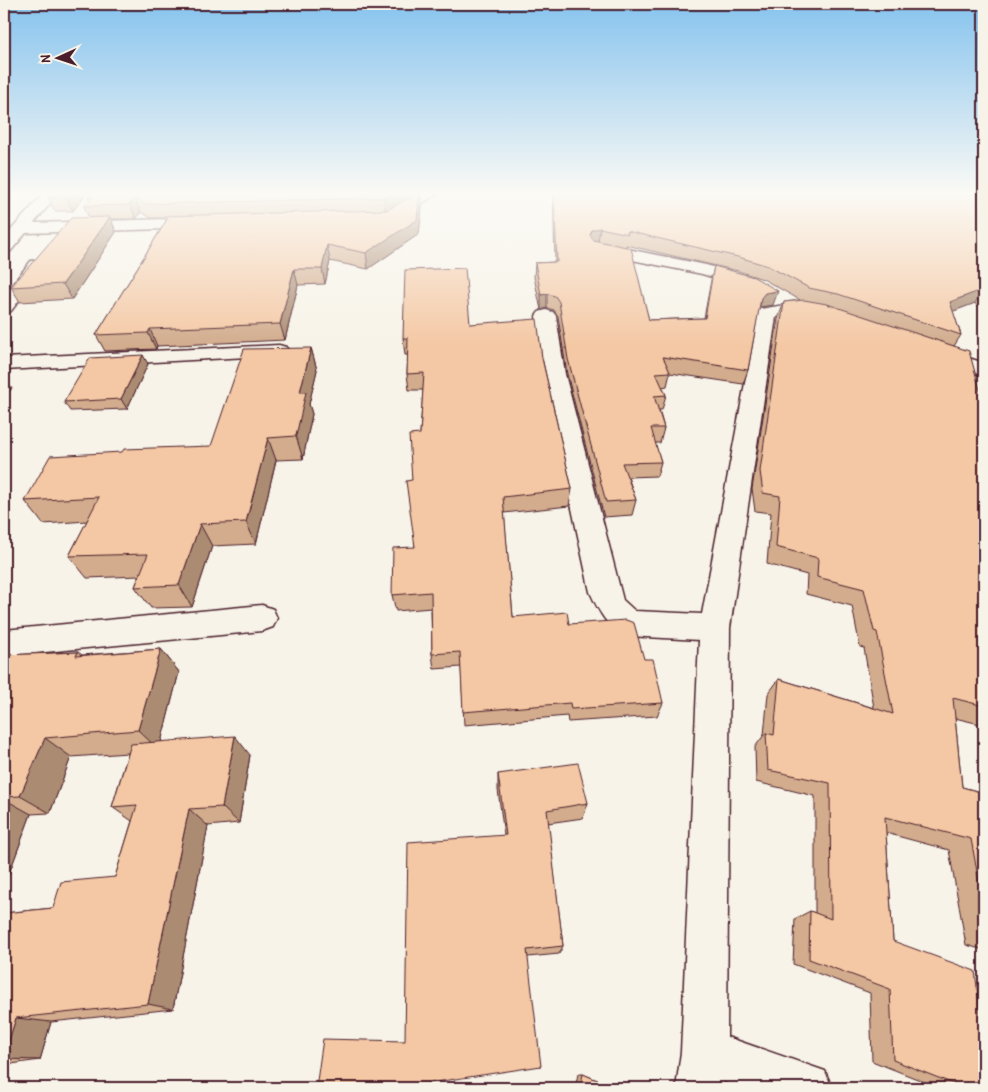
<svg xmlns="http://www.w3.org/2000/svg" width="988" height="1092" font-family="'Patrick Hand',sans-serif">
  <rect width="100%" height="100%" fill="#f7f3e8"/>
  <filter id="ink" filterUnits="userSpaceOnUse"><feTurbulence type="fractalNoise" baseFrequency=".02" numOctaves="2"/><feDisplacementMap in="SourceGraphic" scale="10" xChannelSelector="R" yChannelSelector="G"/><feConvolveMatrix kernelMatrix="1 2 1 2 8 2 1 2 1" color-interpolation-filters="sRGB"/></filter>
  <g filter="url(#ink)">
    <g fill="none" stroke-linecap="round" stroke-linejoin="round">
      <g stroke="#4a1f2b" stroke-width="3">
        <g id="minor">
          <path d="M44,193h15l-25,30 168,-5 6,2 2,3 -2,3 -6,2 -176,5 -16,19 -6,1v-15z"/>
          <path d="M421,193h18l-46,28h-10l-3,-3 3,-3z"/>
          <path d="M598,243l108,22 48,14 3,4 -3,4 -6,1 -46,-14 -110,-22 -2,-4 2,-4z"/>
          <path d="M37,260l6,1 3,4 -35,46 -7,2v-18l27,-34z"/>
          <path d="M797,303l27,5 2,4 -2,4 -7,2 -20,-3 -21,2 -46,311 -3,409 98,34 7,17h-91l-17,-6v6h-48l5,-36 18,-412 -71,-4c-21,-8 -29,-24 -38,-44l-47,-218 -7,-58 3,-4 7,-2 7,2 3,4 9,58 58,226 12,11 67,3 56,-301 2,-4z"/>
          <path d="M279,345l7,2 3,4 -3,4 -282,15v-12z"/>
          <path d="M938,348l46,15v13l-53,-18 -3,-4 3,-4z"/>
          <path d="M262,605l11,4 4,9 -4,9 -11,4 -258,25v-26z"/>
        </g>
      </g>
      <use href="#minor" fill="#f7f3e8" fill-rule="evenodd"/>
      <path stroke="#4a1f2b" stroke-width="2.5" stroke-dasharray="4.5 2.5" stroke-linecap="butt" d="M4,198l5,-5"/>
    </g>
    <g fill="#d2ac8d" stroke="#4a1f2b">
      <path d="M52,193h35l-14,18h-18l-7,-13z"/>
      <path d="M420,193l2,13 -3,28 -51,35 -38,-8 -5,23 -27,1 -13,55 -128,6 -1,3 -51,2 -9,-16 70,-114 -1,-3h-14l-10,-6 -5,7h-25l5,13 -44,67 -52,3 -9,-15 78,-69 -5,-12 6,-6 -2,-3z"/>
      <path d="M553,193h431v114l-8,-2 -1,-2 -22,8 8,24 -7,11 30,58v321l-29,-7 7,69 22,6v157l-18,-5 -17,-95 -63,-17 7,108 91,147h-44l-68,-27 -2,-68 -77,-29 2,-45 15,-8 5,2v-117l-59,-14 -1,-35 9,-12 4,-41 11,-15 95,29 -10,-60 -4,-1 -8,-41 -46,-12 1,-19 -40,-11 4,-51 -16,-2 -3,-22 26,-170 6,-17 16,-2 -37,-21 -25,-8 -112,-26v2l23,73 55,-2 7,-38 3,-14 59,39 -14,2 -11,63 -5,14 -73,-11 -3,13 -5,1 4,8 -4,15h-3l5,18 -4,15h-5l6,19 -4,14 -29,1 8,23 -4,15 -28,2 -37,-143 -9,-58 -4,-6 -7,-2 -6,2 -7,-33 1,-14 20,-1z"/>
      <path d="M470,324l72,34 30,131 -3,17 -65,7 9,104 56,7 75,35 19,44 -6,13 -89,6 -1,-6 -103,9 -3,-58 -27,2 -2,-15 -1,-46 -35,3 -4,-16 23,-48 -3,-67 8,-46 3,-44h-14l-2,-16 1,-19h-3l-2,-17z"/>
      <path d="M311,348l6,22 -8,34 3,10 -9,45 -27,1 -20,84 -44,2 -20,61 -41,1 -16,-21 4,-11 -52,2 -18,-22 18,-35 -44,3 -18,-23 186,-55z"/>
      <path d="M148,364l-21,45 -57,2 -6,-9z"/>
      <path d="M161,649l18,23 -18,70 89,13 -11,68 -31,3 -35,183 -122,13 -11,38 -36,5v-152l49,-5 62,-31 17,-56 -20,-14 16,-54 -57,4 -21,56 -19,1 -27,73v-232l74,-3 4,3z"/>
      <path d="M498,774l90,29 -5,15 -35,5 15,123 -4,8 -31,3 -107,127v4l-16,-47 99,-206 -6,-45z"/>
      <path d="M578,1074h5l33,14h-41z"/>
    </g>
    <g fill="#ab8c73" stroke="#4a1f2b">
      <path d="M70,193h17l-14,18 -7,-14z"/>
      <path d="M392,193h27l-34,18 -1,-13z"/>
      <path d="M420,193l2,13 -3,28 -51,35 -2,-16z"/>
      <path d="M135,198l6,14 -5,7 -6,-14z"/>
      <path d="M110,217l6,15 -44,67 -9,-15z"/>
      <path d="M600,228l-2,13 -8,2v-8l2,-5z"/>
      <path d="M327,245l3,16 -5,23 -3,-15z"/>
      <path d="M294,269l4,16 -13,55 -5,-16z"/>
      <path d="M984,289l-9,14 -34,13 9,-14z"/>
      <path d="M778,291l-5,14 -13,2 1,-9 4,-5z"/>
      <path d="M547,294v14l-6,2v-15z"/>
      <path d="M150,329l7,17 -1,3 -8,-16z"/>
      <path d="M311,348l6,22 -8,34 3,10 -9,45 -7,-23 4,-44z"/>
      <path d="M143,355l5,9 -21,45 -6,-10z"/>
      <path d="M4,377l8,11 -8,11z"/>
      <path d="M268,438l8,22 -20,84 -10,-22z"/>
      <path d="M200,524l12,22 -20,61 -13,-22z"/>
      <path d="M161,649l18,23 -20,78 -21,-20z"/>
      <path d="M235,736l15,19 -11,68 -17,-16z"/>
      <path d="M45,738l26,19 -21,56 -30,-17z"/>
      <path d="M4,799l27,15 -27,73z"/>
      <path d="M189,809l19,17 -35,183 -25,-5z"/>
      <path d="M16,1018l35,4 -11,38 -36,-1v-3z"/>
      <path d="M421,1084v4h-6l1,-3z"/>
    </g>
    <g fill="#f4c8a4" stroke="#4a1f2b">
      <path d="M52,193h18l-4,4 -18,1z"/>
      <path d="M91,193h301l-8,5 -239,6 -10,-6 -5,7 -46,1 9,-10 -5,1z"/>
      <path d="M418,193h2l-3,27 -51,33 -39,-8 -5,24h-28l-14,55 -130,5 -2,4 -52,2 72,-117 -4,-2 223,-6z"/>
      <path d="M554,193h430v97v-1l-34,13 11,33 -123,-41 -29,-6 -41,-22 -26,-8 -115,-27 1,3 -28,-6 -8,2 -2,5 3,5 38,8 18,72 56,-2 9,-52 40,11 24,14 -13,2 -4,5 -13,72 -85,-13 7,15 -14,1 10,22 -12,1 10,32h-13l10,34 -39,1 14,37 -30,2 -38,-143 -9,-57 -4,-6 -8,-2 -6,1 -6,-32 22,-1z"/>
      <path d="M110,217l-47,67 -52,3 60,-69z"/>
      <path d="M465,268l5,56 67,-5 5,39 30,131 -69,8 10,120 54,-5 2,12 57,-4 8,3 10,36h9l10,44 -92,6 -1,-6 -107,9 -3,-60 -28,2 -1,-62 -39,3 1,-47 22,-1 -9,-66 6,-1 -3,-45 11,-1 4,-61 -17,1 1,-36h-5l2,-68z"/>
      <path d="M804,300l23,4 142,47 15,53v302l-31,-8 9,89 22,6v116l-13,-70 -86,-22 8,124 82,30 9,72v45h-20l-71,-28 -3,-71 -81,-30 1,-48 21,8 -1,-136 -62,-13 -2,-37 8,2 5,-56 114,35 -16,-82 -3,-1 -10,-42 -47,-12 1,-19 -42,-11 4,-51 -17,-3 -3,-22 24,-169z"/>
      <path d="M311,348l-11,44h6l-10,44 -28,2 -22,84 -46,2 -21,61 -44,2 13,-33 -79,2 30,-59 -74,4 25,-45 72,-4 2,-3 87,-3 33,-97z"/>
      <path d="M143,355l-22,44 -57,3 26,-44z"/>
      <path d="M161,649l-23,81 -93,8 -25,58 -16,1v-142l74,-3 -2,4z"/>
      <path d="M235,736l-13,71 -33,2 -41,195 -132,14 -12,38v-143l49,-5 8,-26 54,-5 22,-72 -25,2 19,-63z"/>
      <path d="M578,763l10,40 -41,7 16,136 -36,4 14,116 -125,19 -1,3h-99l7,-49 82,2 3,-199 98,-7 -8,-61z"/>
      <path d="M583,1074l33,14h-36z"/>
    </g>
  </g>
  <linearGradient id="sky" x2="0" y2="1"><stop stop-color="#86c3ee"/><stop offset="0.56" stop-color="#fbfaf5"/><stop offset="1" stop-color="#fbfaf5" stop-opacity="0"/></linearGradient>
  <rect width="988" height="346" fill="url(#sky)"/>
  <rect width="988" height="1092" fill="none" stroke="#f7f3e8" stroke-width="20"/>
  <rect x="10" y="10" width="968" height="1072" fill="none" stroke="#4a1f2b" stroke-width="2" filter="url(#ink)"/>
  <g transform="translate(58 58) rotate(267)" stroke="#f7f3e8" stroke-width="4" paint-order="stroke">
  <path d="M0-4L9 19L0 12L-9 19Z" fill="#4a1f2b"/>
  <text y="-8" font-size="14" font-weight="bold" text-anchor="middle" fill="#4a1f2b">N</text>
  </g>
</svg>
